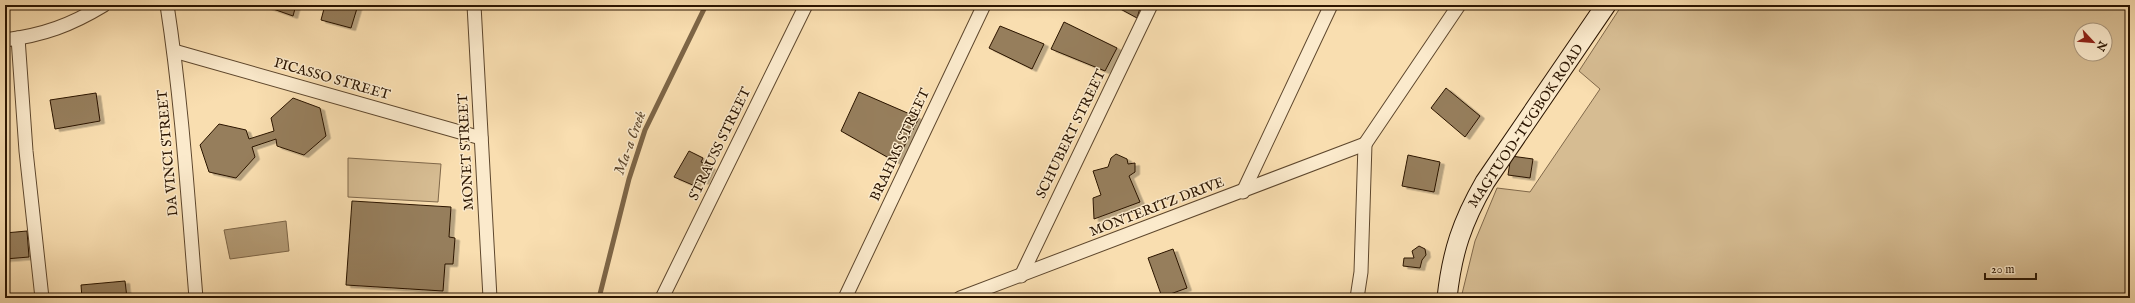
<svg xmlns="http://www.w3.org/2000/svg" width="2135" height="303" font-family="'IM FELL English',serif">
  <defs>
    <filter id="shadow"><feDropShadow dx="4.5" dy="2.5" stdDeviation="0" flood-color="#0004"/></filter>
  </defs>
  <rect width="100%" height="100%" fill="#f9deb0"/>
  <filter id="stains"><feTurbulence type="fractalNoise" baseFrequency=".005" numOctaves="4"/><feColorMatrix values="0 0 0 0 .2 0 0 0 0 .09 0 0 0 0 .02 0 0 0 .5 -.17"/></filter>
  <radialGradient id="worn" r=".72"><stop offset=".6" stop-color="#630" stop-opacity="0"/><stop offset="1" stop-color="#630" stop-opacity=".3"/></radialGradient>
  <g fill="#d6bc92" stroke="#80684a" fill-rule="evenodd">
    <path d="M1622,5h508v293h-669l14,-57 22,-53 33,4 70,-103 -21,-18zM2081,30h24v24h-24z"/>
    <path d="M348,158l93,6 -3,38 -90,-5z"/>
  </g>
  <path fill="#b39a74" stroke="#7d6546" d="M286,221l3,30 -59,8 -6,-29z"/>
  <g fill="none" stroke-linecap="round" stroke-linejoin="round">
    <path stroke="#7d6546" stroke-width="5" d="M599,298l30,-119 16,-49 61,-125"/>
  </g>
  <g fill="#967e5c" stroke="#2b1501" filter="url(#shadow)">
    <path d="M262,5h34l-3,11z"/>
    <path d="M325,5h33l-7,23 -30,-8z"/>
    <path d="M1113,5h28l-4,13z"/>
    <path d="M1064,22l53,26 -12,23 -54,-22z"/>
    <path d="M1000,26l44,18 -12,25 -43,-21z"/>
    <path d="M1446,88l34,28 -15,21 -34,-29z"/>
    <path d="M859,92l60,26 -23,44 -55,-31z"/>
    <path d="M96,93l4,28 -45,8 -5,-29z"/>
    <path d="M293,98l27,10 6,28 -22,19 -27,-9 -1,-7 -24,8 3,10 -19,21 -27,-6 -9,-27 19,-21 27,6 3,9 25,-8 -3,-13z"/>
    <path d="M689,151l14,7 -2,4 10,5 -7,15 -6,-4 -3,8 -21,-9z"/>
    <path d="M1116,154l11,5 1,5 7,-1v9l-6,4 11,26 -46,17 -1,-21 8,-3 -8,-24 15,-4 3,-9z"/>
    <path d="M1408,155l32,7 -6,30 -32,-6z"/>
    <path d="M1511,156l22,3 -3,19 -22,-3z"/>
    <path d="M352,201l99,6 -2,30 6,1 -2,26h-8l-2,27 -97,-6z"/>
    <path d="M27,231l2,26 -24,2v-26z"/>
    <path d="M1419,246l6,3 1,6 -4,5 -2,8 -17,-2 1,-8h10l-2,-7z"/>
    <path d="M1173,249l14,39 -25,9 -14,-39z"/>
    <path d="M125,281l2,17h-45l-1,-13z"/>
  </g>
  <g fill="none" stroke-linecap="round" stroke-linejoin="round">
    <g stroke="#5e472d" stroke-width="15">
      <g id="street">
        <path d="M167,5c15,97 21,195 29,293"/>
        <path d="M474,5l16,293"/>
        <path d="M18,38l8,113 16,147"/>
        <path d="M5,40c39,-5 66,-15 99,-35"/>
        <path d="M174,51l307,87"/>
        <path d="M1365,144l94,-139"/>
        <path d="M1243,192l88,-187"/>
        <path d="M1021,276l130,-271"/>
        <path d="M662,298l144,-293"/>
        <path d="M845,298l139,-293"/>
        <path d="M960,298l405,-154"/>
        <path d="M1357,298l4,-26 4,-128"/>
      </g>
    </g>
    <g stroke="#2b1501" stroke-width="21">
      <path id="secondary" d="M1447,298c5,-46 15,-76 38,-116l121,-177"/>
    </g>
    <use href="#street" stroke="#fbeacc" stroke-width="13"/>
    <use href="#secondary" stroke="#fbeacc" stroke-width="19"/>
  </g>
  <g text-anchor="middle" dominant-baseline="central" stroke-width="3" stroke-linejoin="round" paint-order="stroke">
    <g font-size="14" fill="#2b1501" stroke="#fbeacc">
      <text transform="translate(332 79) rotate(16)">PICASSO STREET</text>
      <text transform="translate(1526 126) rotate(-56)">MAGTUOD-TUGBOK ROAD</text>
      <text transform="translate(1071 134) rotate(-64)">SCHUBERT STREET</text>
      <text transform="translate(720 144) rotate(-64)">STRAUSS STREET</text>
      <text transform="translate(900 145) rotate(-65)">BRAHMS STREET</text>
      <text transform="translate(466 152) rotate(-93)">MONET STREET</text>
      <text transform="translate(168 153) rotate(-95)">DA VINCI STREET</text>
      <text transform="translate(1157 207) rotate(-21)">MONTERITZ DRIVE</text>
    </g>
    <g font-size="15" font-style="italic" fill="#614a2f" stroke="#fbeacc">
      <text transform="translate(630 143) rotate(-70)">Ma-a Creek</text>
    </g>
  </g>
  <rect width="2135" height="303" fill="none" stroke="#f9deb0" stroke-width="20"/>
  <rect x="6" y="6" width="2123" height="291" fill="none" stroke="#2b1501" stroke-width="2"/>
  <rect x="10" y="10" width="2115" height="283" fill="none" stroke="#2b1501"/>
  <g transform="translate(2093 42) rotate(116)"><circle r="19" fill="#fbeacc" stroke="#a8957b"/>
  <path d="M0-3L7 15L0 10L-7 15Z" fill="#8f2418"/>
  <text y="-6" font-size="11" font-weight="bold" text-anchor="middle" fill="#2b1501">N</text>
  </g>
  <path d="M1985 273v6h51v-6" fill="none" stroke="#2b1501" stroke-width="2"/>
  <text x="1991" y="273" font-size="12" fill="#2b1501" stroke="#fbeacc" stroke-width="3" paint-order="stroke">20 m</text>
  <rect width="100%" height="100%" filter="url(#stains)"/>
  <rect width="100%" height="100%" fill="url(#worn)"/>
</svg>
